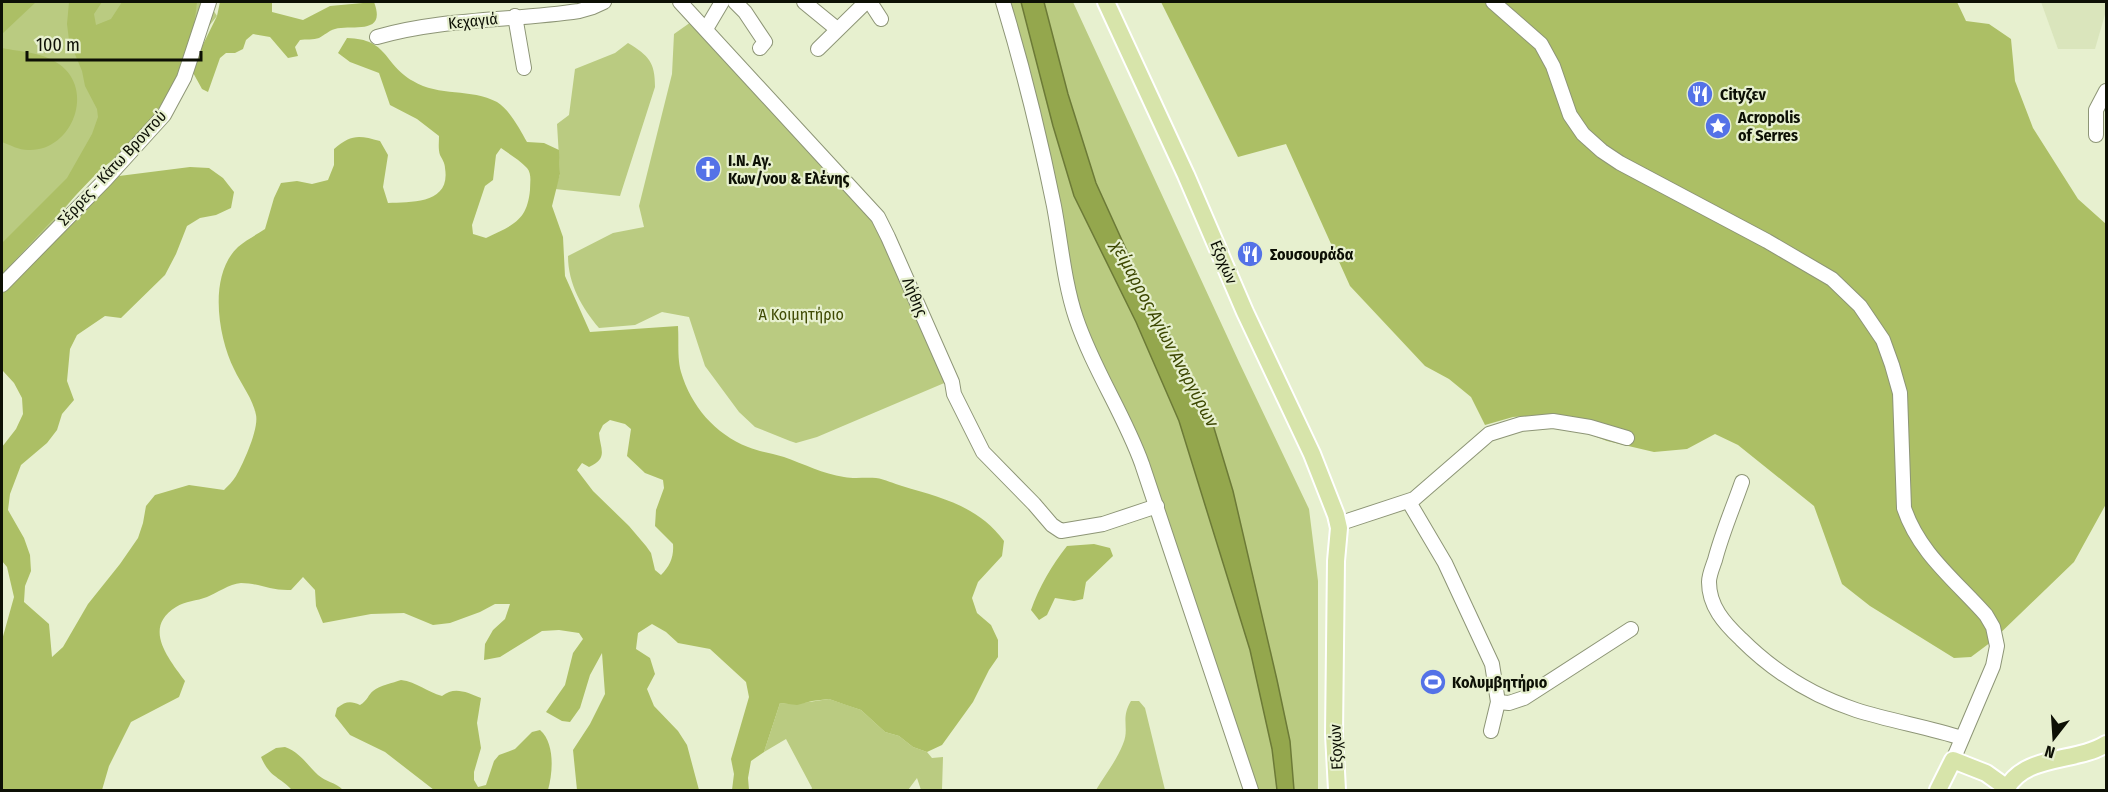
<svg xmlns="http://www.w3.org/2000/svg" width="2108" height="792" font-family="'Fira Sans Condensed',sans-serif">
  <rect width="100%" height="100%" fill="#e7f0cf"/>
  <path fill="#dae5bc" d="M2041,2h65v9l-11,38h-37z"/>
  <g fill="#bacb81">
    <path d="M2,2h206l9,14 -215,272z"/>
    <path d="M1007,2h66l166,360 70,147 9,72v209h-63l-146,-406 -31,-76z"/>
    <path d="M691,22l188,206 70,153 -132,56 -21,6 -6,-2 -35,-14 -16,-15 -34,-46 -16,-49 -27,-5 -27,13 -36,3c-17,-20 -31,-44 -31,-72l45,-23 31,-6 -5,-21 33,-132 2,-40z"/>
    <path d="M628,43c21,13 27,19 27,44l-35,109 -65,-7 5,-15 -3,-50 12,-9 6,-46 40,-16z"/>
    <path d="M829,699l32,11 24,22 14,4 14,11 14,5 5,6 11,-1 -1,33h-21l-4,-12 -9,12h-43c-7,-2 -43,0 -54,0l1,-2 -26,-49 -22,13 16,-49c17,2 32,-2 49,-4z"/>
    <path d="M1131,701h8l6,7 20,82h-69c9,-15 21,-30 27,-46 7,-16 -3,-25 8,-43z"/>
  </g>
  <g fill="#acbf65" fill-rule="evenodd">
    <path d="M2,2h34l-34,32z"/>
    <path d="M69,2h33l-8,12 2,11 15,-6 11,-17h75c-6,63 -30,103 -73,148 -8,9 -19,15 -28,24 -32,33 -63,67 -94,100v-31l65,-65 25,-44 6,-17 -1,-8 -12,-23 -3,-15 -13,-31 -2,-16z"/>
    <path d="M220,2h52v10l31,8 27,-14 44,-4c13,34 -22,22 -39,27 -7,2 -10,6 -16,9 -5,2 -14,1 -19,2l-5,7 3,9 -10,2 -18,-21 -17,-3 -7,6 -3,9 -8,4h-9l-6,5 -12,34 -6,-3 -11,-20 26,-53z"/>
    <path d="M1161,2h796l9,19 23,3 22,15 4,42 18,47 45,71 28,25v280l-32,58 -83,80 -20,15 -17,1 -84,-52 -28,-22 -28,-78 -76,-61 -23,-11 -28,15 -33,3 -47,-11 -68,-26 -26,2 -28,8 -14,-28 -22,-18 -24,-13 -75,-80 -64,-142 -48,13z"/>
    <path d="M347,38c42,1 36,26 66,43 26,16 58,7 84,21 13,8 23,28 30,40l17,1 15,7 1,24 -8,32 11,31 2,39 25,56 88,-6c1,15 -1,32 3,46 10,34 34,62 67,75 12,5 24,6 36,10 20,7 39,17 60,20 11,2 21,0 32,1 9,1 18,6 26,8 40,12 76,20 102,55l-2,15 -24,26 -6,16 5,15 14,12 7,15v17l-9,13 -16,32 -31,43 -15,7 -14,-5 -14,-11 -14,-4 -24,-22 -15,-5 -17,-6 -17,2 -15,4 -17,-2 -16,49 -13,9 -3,17 1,12h-17l2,-16 -3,-15 18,-62 -3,-15 -36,-33 -32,-6 -12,-11 -14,-8 -14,9 -2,16 14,9 5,16 -8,15 7,17 24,25 9,14 12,45h-122l-4,-40 17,-26 15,-30 -3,-41 -12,22 -10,33 -10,14 -8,-1 -16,-9 19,-27 8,-32 10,-14 -4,-6 -20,-3 -17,1 -42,26 -16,3 1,-16 8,-14 12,-11 5,-15h-15l-15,8 -30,11 -17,2 -29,-12 -33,1 -48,9 -7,-17 -1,-16 -12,-13 -12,13c-20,1 -32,-7 -50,-7 -12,1 -24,10 -34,14 -10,4 -22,4 -31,10 -34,21 -7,52 9,74l-6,16 -48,25 -22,44 -7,24h-100v-150l12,-43 -7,-30 -5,-6v-114l14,-18 7,-15 -1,-16 -8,-15 -11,-12 -1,1v-78l117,-118 71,-9 19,1 14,10 11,14 -3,16 -15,7 -16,3 -13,8 -11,28 -11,21 -44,43 -16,-2 -28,19 -7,14 -3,32 7,19 -12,14 -5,16 -10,13 -26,22 -11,29 -2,16 16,28 6,17 1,16 -6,15 -1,16 25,22 3,33 11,-10 25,-43 32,-40 18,-26 5,-15 3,-17 9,-11 34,-10 35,5c4,-4 9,-9 12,-14 7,-12 23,-47 20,-61 -3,-16 -15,-31 -22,-46 -16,-32 -26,-94 4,-122 8,-7 18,-12 27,-18l9,-31 7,-15 16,-2 15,3 16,-4 6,-15v-16c17,-15 25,-14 46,-8l8,14 -5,32 5,16c24,-1 63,1 57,-35 0,-5 -3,-9 -5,-13 -2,-6 -1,-13 -1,-19l-22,-17 -27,-14 -11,-32 -29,-11 -12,-9zM501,148c8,6 19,12 26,20 5,6 3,14 3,22 -3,32 -18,35 -44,48l-13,-4 -1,-9 13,-39 8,-6 3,-25zM610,420l15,4 6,5 -4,27 18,17 18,7 1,8 -8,22 -1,16 18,18c1,13 -3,22 -12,31l-6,-5 -4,-17 -5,-7 -17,-20 -36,-35 -16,-21 5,-7 7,4c20,-9 11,-18 10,-34l4,-8z"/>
    <path d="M2,48c19,4 40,4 57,16 37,26 13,88 -31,86 -9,0 -18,-5 -26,-8z"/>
    <path d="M1094,544l16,4 3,8 -27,26 -3,17 -9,2 -19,-3 -8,17 -8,5 -8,-10c8,-23 21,-45 36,-64z"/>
    <path d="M401,680c16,2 26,12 41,16 12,-10 25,-4 39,2l-4,25 4,25 -7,24v8l4,7 8,-2 8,-24 5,-6 16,-6 17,-17 8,-2c15,13 13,42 8,60h-114l-49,-38 -35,-17 -15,-19 2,-8c9,-7 14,-7 23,-3 8,-5 8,-10 13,-14 7,-6 20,-8 28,-11z"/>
    <path d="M285,747c16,6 22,18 33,28 8,7 17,7 25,15h-51c-13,-14 -22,-12 -31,-33l15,-9z"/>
  </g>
  <path fill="#94a74d" stroke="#6c7a37" stroke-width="1.5" d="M1021,2h23l24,92 28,89 49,108 33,59 33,68 22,73 44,189 13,61 4,49h-17l-5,-41 -22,-99 -71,-229 -43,-99 -62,-126 -21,-70z"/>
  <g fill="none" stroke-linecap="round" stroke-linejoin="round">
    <g stroke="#8d9576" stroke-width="16">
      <g id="minor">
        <path d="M680,2l198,215 10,20 64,145 2,12 29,58 51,52 18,21 9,6 42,-7 54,-18"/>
        <path d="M735,2l10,10 20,30 -5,6"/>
        <path d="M804,2l33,27"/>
        <path d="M870,2l11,17"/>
        <path d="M1003,2c20,66 37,135 51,204 7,37 10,76 22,112 17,51 48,96 66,146l109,326"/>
        <path d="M1493,2l48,42 12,22 17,49 13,19 19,17 18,12 147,78 65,38 28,27 23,34 9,25 8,28 4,115c15,45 51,72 82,107l7,12 4,19 -4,20 -40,94"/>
        <path d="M515,16l9,52"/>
        <path d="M706,29l16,-27"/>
        <path d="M377,37c66,-19 134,-16 202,-26l14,-4 11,-5"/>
        <path d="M818,49l48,-47"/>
        <path d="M2096,135v-25l10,-19"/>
        <path d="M2,285l104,-106 58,-64 20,-37 25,-76"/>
        <path d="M1742,482c-9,26 -20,51 -27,78 -2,6 -6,15 -6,22 0,24 15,41 32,57 32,32 72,57 115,71 35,11 71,17 106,28"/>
        <path d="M1409,502l36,61 47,101 6,38 -7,29"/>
        <path d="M1338,524l76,-25 75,-65 32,-10 32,-3 37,6 37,11"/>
        <path d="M1498,702l11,1 15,-5 107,-69"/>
      </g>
    </g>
    <g stroke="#fff" stroke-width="20">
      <g id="major">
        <path d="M1106,2l80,173 59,137 67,142 24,61 3,13 -3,33 -2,173 3,56"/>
        <path d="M1938,790l15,-30 33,13 21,15"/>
        <path d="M2006,790c17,-36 70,-27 100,-46"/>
      </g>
    </g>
    <use href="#minor" stroke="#fff" stroke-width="14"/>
    <use href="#major" stroke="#d7e4aa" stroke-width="16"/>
  </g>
  <defs>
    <g id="restaurant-disc" transform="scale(1.35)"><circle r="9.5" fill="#5472e7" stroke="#e7f0cf"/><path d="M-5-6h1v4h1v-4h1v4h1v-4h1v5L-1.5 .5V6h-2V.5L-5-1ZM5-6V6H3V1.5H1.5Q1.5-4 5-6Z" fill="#fff"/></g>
    <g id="sight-disc" transform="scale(1.35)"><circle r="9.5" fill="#5472e7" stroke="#e7f0cf"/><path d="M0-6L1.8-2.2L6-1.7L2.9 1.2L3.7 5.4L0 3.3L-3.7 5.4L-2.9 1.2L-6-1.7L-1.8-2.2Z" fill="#fff"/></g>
    <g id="church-disc" transform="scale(1.35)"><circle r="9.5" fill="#5472e7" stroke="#e7f0cf"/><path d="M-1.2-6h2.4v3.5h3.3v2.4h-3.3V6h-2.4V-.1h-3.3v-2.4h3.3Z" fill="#fff"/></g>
    <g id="stadium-disc" transform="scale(1.35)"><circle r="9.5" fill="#5472e7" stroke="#e7f0cf"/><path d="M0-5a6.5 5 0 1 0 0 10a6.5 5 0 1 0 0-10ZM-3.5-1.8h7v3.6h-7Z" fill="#fff"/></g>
  </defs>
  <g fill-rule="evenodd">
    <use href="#restaurant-disc" x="1700" y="94"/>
    <use href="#sight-disc" x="1718" y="126"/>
    <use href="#church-disc" x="708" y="169"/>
    <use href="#restaurant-disc" x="1250" y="254"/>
    <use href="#stadium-disc" x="1433" y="682"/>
  </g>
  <g text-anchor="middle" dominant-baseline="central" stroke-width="4.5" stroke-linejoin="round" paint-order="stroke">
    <g font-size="16" fill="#0d1005" stroke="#e7f0cf">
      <text transform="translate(473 21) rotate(-6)">Κεχαγιά</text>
      <text transform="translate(112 168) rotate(-47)">Σέρρες - Κάτω Βροντού</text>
      <text transform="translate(1224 262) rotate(67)">Εξοχών</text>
      <text transform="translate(915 297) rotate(67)">Λήθης</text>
      <text transform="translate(1336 747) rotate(-93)">Εξοχών</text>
    </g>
    <g font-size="16" font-weight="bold" fill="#0d1005" stroke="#e7f0cf" text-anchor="start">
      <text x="1720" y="94">Cityζεν</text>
      <text x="1738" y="117">Acropolis<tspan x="1738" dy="18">of Serres</tspan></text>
      <text x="728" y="160">Ι.Ν. Αγ.<tspan x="728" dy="18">Κων/νου &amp; Ελένης</tspan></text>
      <text x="1270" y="254">Σουσουράδα</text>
      <text x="1452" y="682">Κολυμβητήριο</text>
    </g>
    <g font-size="16" fill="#3f4a03" stroke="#e7f0cf">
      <text x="801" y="314">Ά Κοιμητήριο</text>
    </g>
    <g font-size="18" font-style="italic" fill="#3c4700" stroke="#e7f0cf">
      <text transform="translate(1165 334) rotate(62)">χείμαρρος Αγίων Αναργύρων</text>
    </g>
  </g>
  <rect width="2108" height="792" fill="none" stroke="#0d1005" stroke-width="6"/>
  <g transform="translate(2054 738) rotate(197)" stroke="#e7f0cf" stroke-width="4.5" paint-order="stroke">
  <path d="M0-4.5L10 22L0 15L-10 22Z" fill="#0d1005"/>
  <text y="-9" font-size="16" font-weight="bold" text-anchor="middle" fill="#0d1005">N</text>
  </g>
  <path d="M27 51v9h174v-9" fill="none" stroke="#0d1005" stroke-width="3"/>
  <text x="36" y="51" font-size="18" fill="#0d1005" stroke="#e7f0cf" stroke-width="4.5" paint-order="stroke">100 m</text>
</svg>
